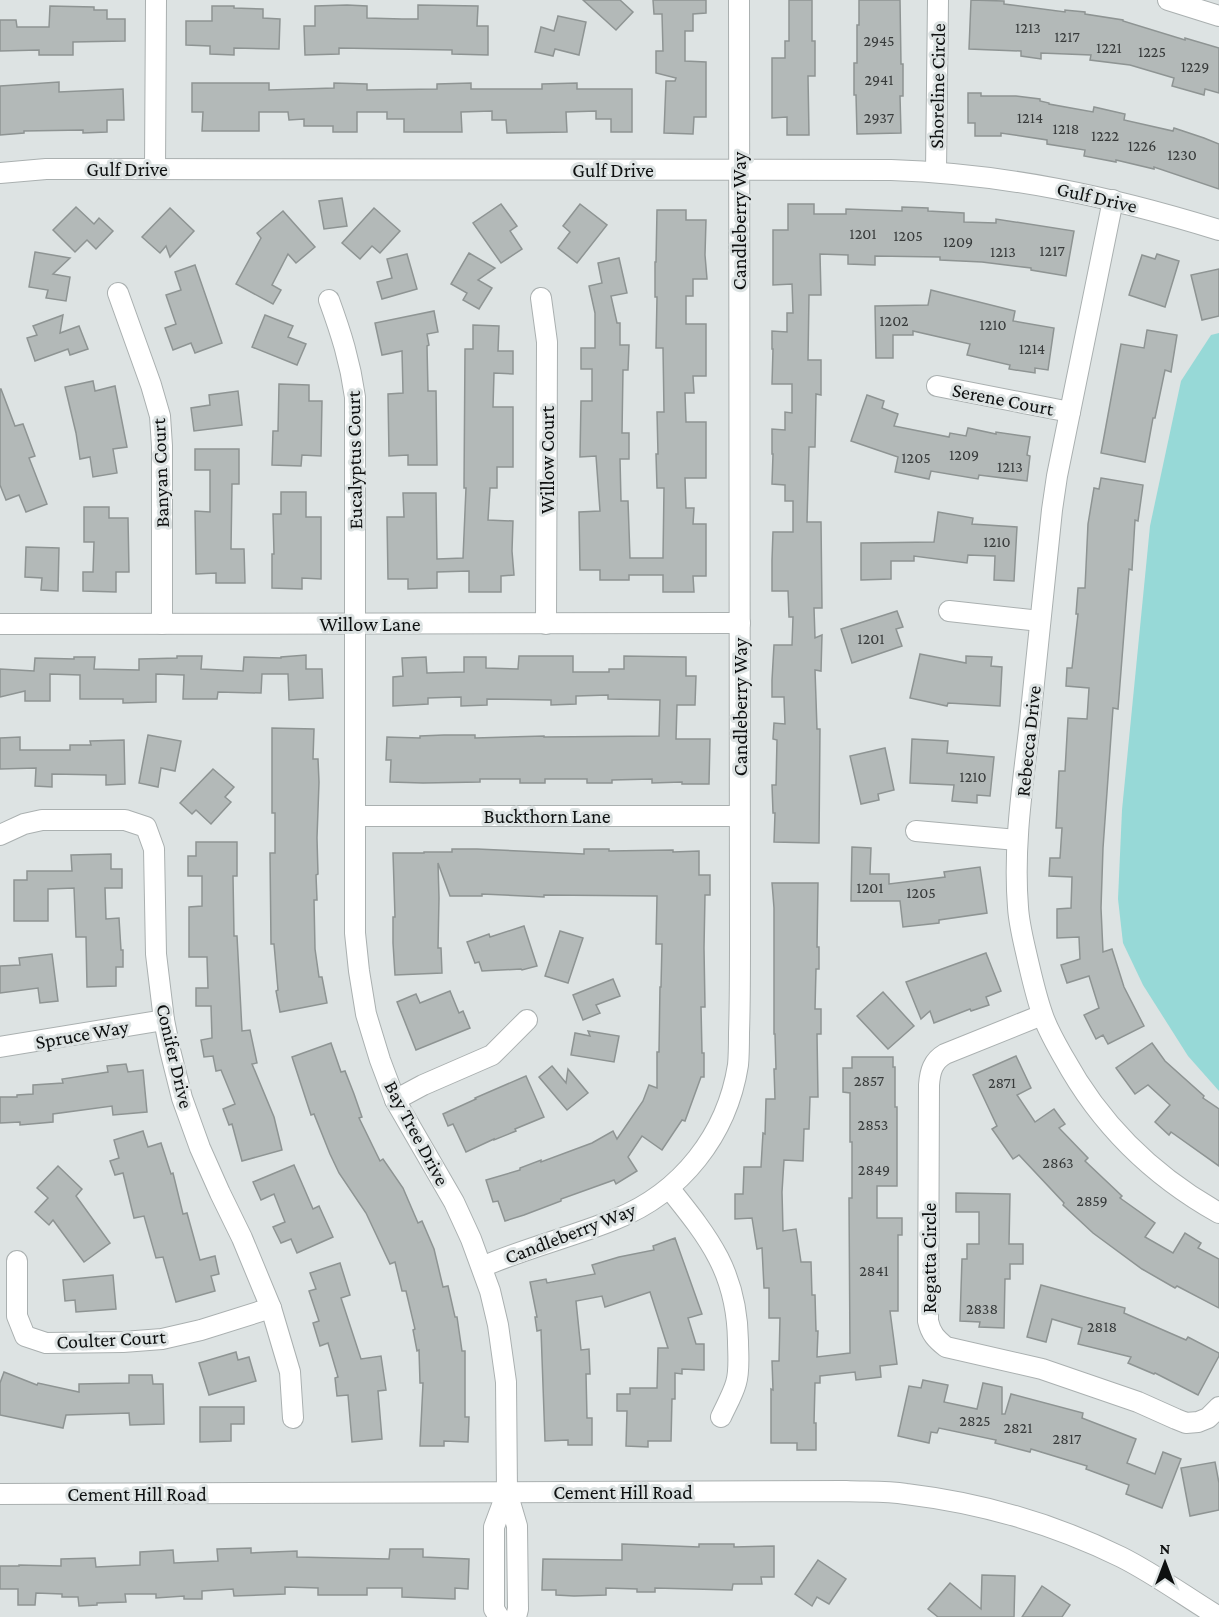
<svg xmlns="http://www.w3.org/2000/svg" width="1219" height="1617" font-family="'Crimson Pro',serif">
  <rect width="100%" height="100%" fill="#dde3e3"/>
  <path fill="#97d9d7" d="M1219,333v758l-31,-35 -45,-71 -20,-42 -5,-44 4,-89 28,-284 31,-145 30,-46z"/>
  <g fill="#b3b9b8" stroke="#8e9493" stroke-width="1.5">
    <path d="M583,0h37l13,12 -17,18z"/>
    <path d="M653,0h53v13l-13,1v17h-8v30l21,1v55h-12l-1,17 -29,-1 2,-52h9l1,-3 -20,-5v-22h7l-1,-37h-8z"/>
    <path d="M789,0h23v41h3v35h-7l1,59h-22v-18l-15,1v-60h13v-17h4z"/>
    <path d="M859,0h41l1,64h2v32h-3l1,37 -44,1 -1,-39h-2v-32h3v-38h2z"/>
    <path d="M971,0l33,1v3l61,8v-2l20,2v2l38,6v1l62,19v-2l34,10v45l-14,-4 -1,6 -32,-9 2,-8 -44,-13 -40,-5 1,-5 -50,-2v6l-20,-3v-5l-52,-2z"/>
    <path d="M347,5l20,1v12l35,1h16v-14l60,1 -1,20h11v29l-36,-1v-4l-113,-2v6l-34,1 -1,-29h11v-20z"/>
    <path d="M50,6l44,1v3h13v9h18v22l-52,1v13h-34v-5l-39,1v-31h16l1,7h32z"/>
    <path d="M212,6h22v2l29,1v9l17,1 -1,30 -45,-1v7l-24,-1v-8l-24,-1v-24h26z"/>
    <path d="M558,16l28,6 -7,33 -24,-6 -2,7 -18,-4 6,-25 13,4z"/>
    <path d="M59,82v10l64,-3 1,31h-17v12l-24,1v-3l-59,1v2l-24,2v-49z"/>
    <path d="M192,83h77v7l65,-2v-5l33,1v6l70,-1v-5l34,-1v6h71v-5l35,-1v6h55v43h-21v-13h-15v-8l-30,1 1,20 -60,1 -1,-13h-14v-9l-31,1 1,20h-58v-13h-17v-7h-30v20h-24v-6h-29v-7l-15,1 -1,-8h-29v19h-57l1,-19h-11z"/>
    <path d="M968,93h13v3h35l24,3v2l9,2v1l44,8 1,-5 31,7 -1,6 49,11 1,-3 30,10 15,6v45l-65,-22v2l-38,-9v2l-32,-6 1,-6 -38,-6v-4l-46,-7v3h-26v-13h-7z"/>
    <path d="M342,198l5,28 -23,3 -5,-28z"/>
    <path d="M501,204l16,22 -7,5 12,18 -21,14 -28,-40z"/>
    <path d="M580,204l27,21 -30,38 -19,-15 12,-16 -7,-6z"/>
    <path d="M788,204h26v10h32v-5l56,2v-4l26,1v3l36,2v9l32,1v-4l78,12 -8,45 -35,-6v-2l-49,-6 -42,-2v-3l-65,-1v9l-27,-1v-9l-28,-1 1,41h-12l-1,65h13v35l-5,-1 -1,53h-6l-2,75h14l1,86h-8l1,30 7,-3 -1,36 -6,-1 2,59h3l-1,114 -45,-1 1,-29h-2l-1,-28h4l1,-45 -4,-1 1,-16 11,1 -1,-27h-12v-17l2,-35h18l1,-28h-4l-1,-26h-16v-31l1,-28h20v-31h-8v-16l-13,-1 1,-30h-1v-25l13,1v-18l7,1v-29h-20l1,-35h-1v-18l15,1v-19h6l-1,-29 -19,1v-55h15z"/>
    <path d="M76,207l18,17 5,-6 14,13 -17,18 -9,-9 -12,12 -22,-22z"/>
    <path d="M170,208l24,23 -24,26 -4,-11 -6,7 -18,-16z"/>
    <path d="M374,208l26,23 -20,22 -8,-7 -12,13 -18,-16z"/>
    <path d="M657,210h29v10h20l-1,35 2,24h-14v17h-7v28h20v52h-13l1,17h-9l1,29h20v56h-21l1,30h8l-1,16h13v52h-13l1,16h-31v-17h-34v5h-29v-10h-20l-1,-58 21,-1 -4,-55 -16,1 1,-56h11v-32h-11v-21h14v-35l-6,-27 13,-3 -4,-20 21,-5 8,35 -16,3 6,27h3v22h9l-1,25h-5l-1,63h7v26h-9l1,42h7l2,57h33l1,-70h-7l-1,-34h2l-1,-42h7l-1,-64h-7l1,-51h-2v-35h1z"/>
    <path d="M283,211l32,36 -19,16 -8,-9 -16,31 9,5 -8,14 -37,-20 25,-46 -4,-5z"/>
    <path d="M35,252l35,6 -17,16 17,3 -4,24 -20,-3 2,-8 -19,-3z"/>
    <path d="M469,253l26,15 -17,12 14,8 -13,21 -16,-9 4,-7 -16,-9z"/>
    <path d="M407,254l10,35 -35,10 -5,-17 15,-4 -5,-19z"/>
    <path d="M1157,254l22,7 -14,46 -36,-12 13,-40 13,4z"/>
    <path d="M195,265l27,78 -27,10 -4,-10 -18,7 -8,-22 11,-4 -10,-29 15,-5 -6,-18z"/>
    <path d="M1219,269v47l-17,4 -11,-45z"/>
    <path d="M931,290l84,21 -2,10 41,7 -6,42 -13,-2v5l-26,-4 1,-4 -43,-10 3,-11 -57,-13v4h-20v23h-17l-1,-52 53,-1z"/>
    <path d="M434,311l4,21 -11,2 2,11 -2,1 1,45h8l1,74h-29v-10l-19,1 -1,-62 15,-1 -1,-42 -20,4 -7,-32z"/>
    <path d="M63,315l-3,18 19,-7 9,23 -18,6 -2,-6 -33,12 -8,-23 10,-3 -4,-9z"/>
    <path d="M265,315l28,11 -5,11 18,7 -9,21 -45,-18z"/>
    <path d="M473,325l26,1 -1,25h15v23l-19,-1 -1,34h20v60h-16v21h-7l-2,32 25,1 -1,30 2,24 -13,1v16h-32v-21l-32,1v16l-29,1v-10h-20l-1,-62h17l-1,-24h33l1,66 26,-1 3,-70h-2l1,-139h8z"/>
    <path d="M1147,330l30,5 -6,37 -6,-2 -10,48h-2l-8,44 -44,-9 20,-109 23,4z"/>
    <path d="M93,381l2,10 20,-5 12,61 -14,2 4,24 -24,4 -3,-20 -10,2 -4,-26 -11,-46z"/>
    <path d="M279,384l30,1v16h13l-1,55 -19,-1 -1,11 -29,-1 1,-34h5z"/>
    <path d="M0,389h1l14,37 8,-2 12,32 -6,2 18,46 -21,8 -7,-17 -13,5 -6,-15z"/>
    <path d="M238,391l4,34 -48,6 -3,-23 19,-3 -1,-10z"/>
    <path d="M867,395l17,6 -2,7 16,6 -4,12 55,11 1,-4 16,3 2,-8 28,6v-2l34,5 -3,18 3,1 -3,25 -48,-6 -1,4 -47,-8 -2,8 -34,-7 3,-15 -47,-16z"/>
    <path d="M195,449h44v35h-7l-1,65h13l1,34h-29v-10l-20,1 -1,-63 15,1v-42h-15z"/>
    <path d="M1101,478l42,7 -5,36 -3,-1 -3,50 -3,-1 -11,140 -5,-1 -10,140 -2,60 2,44 9,-3 12,38 20,39 -36,18 -5,-9 -7,4 -12,-24 15,-7 -10,-32 -22,7 -6,-18 19,-6 -1,-22 -22,1v-29l14,-1 1,-31 -23,-1 1,-18h10l2,-30h-6l1,-18 2,-39h6l3,-53 19,1 2,-31 -23,-2 1,-18h5l6,-54h-2l2,-26h7l3,-64 6,-36 5,1z"/>
    <path d="M281,492h25v25h15v62l-19,-1v11l-30,-1v-34h2l-1,-40h8z"/>
    <path d="M84,507h25v11h19l1,54h-13v20l-33,-1v-19h10l1,-30h-10z"/>
    <path d="M938,512l35,6 -1,6 45,3 -3,54 -20,-1 1,-24 -27,-1 -1,8 -53,-7v5h-23v18l-30,1v-37l73,-1z"/>
    <path d="M26,547l33,1 -1,43 -17,-1 1,-12 -17,-1z"/>
    <path d="M897,611l6,16 -7,2 6,17 -50,17 -11,-34z"/>
    <path d="M920,654l46,9v-7l26,1 -1,9 11,1 -2,39 -52,-3 -1,3 -37,-8z"/>
    <path d="M306,655v14h16l1,29 -34,2 -1,-26h-26l-1,19 -43,-1 -1,7h-34l1,-24 -28,-1v28l-33,1v-4h-43v-24l-30,-1v27h-25v-10l-25,6v-28l34,2 1,-13 39,1v-2h21l-1,12 45,1v-11l38,-1v-2h25l-1,13 42,2 1,-14 37,1v-1z"/>
    <path d="M519,656h54v16h36v-3h15v-13l62,1v19h10l-1,29h-18l-1,34h34l-1,45h-27v-2l-30,1v-4l-40,1v3h-25v-4h-42v4h-25v-4h-40v3l-57,1 -33,-1 1,-22h-5l1,-23 33,1v-2l24,-1h31v3l69,-2v1l115,-1 1,-36 -52,-1v-4l-32,1v8l-25,1v-5l-64,-1v6l-26,1v-9l-33,1v6l-35,2v-29l10,-1 -1,-18 24,-1 1,16 37,-1v-15h22v11l32,1z"/>
    <path d="M272,728l42,1 -1,30h5l1,23 -2,56 1,36 -2,1 1,25h-3l1,49 4,28h3l5,26 -47,9 -4,-21 2,-1 -4,-46h-3l-1,-91h5v-40h-3z"/>
    <path d="M148,735l33,6 -6,30 -14,-3 -3,19 -19,-4z"/>
    <path d="M20,737v13h50v-5h21l-1,-4 34,-1 1,44 -19,1v-10l-54,-1v13l-17,-1 1,-18 -36,1v-31z"/>
    <path d="M912,739l36,2 -1,12 47,4 -4,39 -13,-1v8l-25,-2 2,-16 -44,-2z"/>
    <path d="M885,748l9,42 -16,4 1,6 -18,4 -11,-48z"/>
    <path d="M213,769l21,18 -9,10 6,5 -20,22 -15,-14 -4,4 -12,-11z"/>
    <path d="M196,842h41v34h-4l1,60h3l5,95 8,-1 7,33 -5,1 22,53 8,33 -40,11 -10,-37 -3,1 -6,-16 12,-5 -14,-34 -5,1 -3,-15 -9,1 -3,-17 11,-2 -1,-32h-15v-18h12l-1,-31h-18v-50l13,-1v-30h-14v-20h8z"/>
    <path d="M852,847l19,1 -1,26h19v10l56,-7 -1,-5 36,-5 7,46 -48,7v3l-36,4 -3,-26h-49z"/>
    <path d="M452,849h25l107,5v-5h25v2l64,-1v2l26,-1v24h11v20h-5l-1,53 1,59h-4l1,46h2v24h-3l-16,44 -3,-1 -20,30 -20,-14 -14,21 9,14 -21,13 -2,-4 -53,19v2l-37,14 -19,6 -7,-20 -5,1 -7,-22 34,-10v-2l21,-8v2l51,-19 21,-12 4,8 26,-38 6,-16 8,3v-36h2l1,-65h1l1,-43h-6l1,-48 -113,-1v2l-62,-3v2h-32l-12,-33 1,35 -1,50h3l1,25 -47,2 -2,-32v-26h2l-2,-64h31v-1h28z"/>
    <path d="M111,854v15h11v19h-17l1,31 13,-1 2,32h2v17h-7v19l-29,1 -1,-50h-10l-2,-49 -26,1v32h-34v-41h13v-9h45l-1,-16z"/>
    <path d="M772,883h46l-1,64h2v22h-3l-1,40h6v25h-4l1,63h-8l-1,32h-5l-1,32 -19,-1 -2,32 1,39 13,-2 5,33h10l1,33h3l1,36h2l-1,26 33,-4 -1,-155h3v-56h-2v-49l-7,-1v-24h9v-11h41v10h2v40h2v79h-20v32h25v17h-4v76h-8l7,53 -17,2 1,11 -25,3 -1,-8 -35,4v7h-5l-1,40h2v27h-19v-7h-26v-54l2,1 -1,-29h7l1,-43h-11v-30h-5l-2,-40 -5,1 -5,-31 -17,1v-25h8l1,-27h17l2,-34 2,1 1,-35h9l-1,-30h2l-1,-35h-1v-126z"/>
    <path d="M524,926l13,40 -15,4 -1,-1 -39,2 -3,-9 -4,1 -8,-21 22,-8 1,3z"/>
    <path d="M560,931l23,7 -15,45 -23,-7z"/>
    <path d="M986,953l15,38 -15,6 3,8 -18,6 -1,-2 -36,14 -4,-12 -9,8 -15,-37z"/>
    <path d="M52,954l6,47 -18,2 -2,-15 -38,5v-27l20,-1 -1,-7z"/>
    <path d="M613,979l7,17 -24,9 4,8 -17,7 -10,-25z"/>
    <path d="M450,991l9,22 4,-2 7,17 -54,22 -19,-48 19,-8 4,9z"/>
    <path d="M883,992l31,34 -26,23 -31,-33z"/>
    <path d="M588,1031l31,5 -5,26 -43,-7 4,-22 15,3z"/>
    <path d="M331,1043l10,29 4,-1 9,23 8,23 -3,1 21,43 3,-2 20,29 15,35 4,-2 12,28 9,38 5,-1 7,31h2l5,34h3v66h4l-1,25 -24,-1v5h-24l3,-63h-3l-1,-33 -2,1 -4,-21 2,-1 -9,-38h-4l-7,-29 -5,2 -24,-51 -27,-40 -9,-19 -16,-40 -3,1 -19,-58z"/>
    <path d="M1152,1043l13,18 39,35 -1,2 16,11v57l-48,-34 -2,3 -14,-13 15,-17 -22,-20 -13,9 -19,-26z"/>
    <path d="M1016,1056l15,32 -14,7 18,27 19,-13 11,15 -6,4 29,30 -3,3 37,35 -2,2 35,25 -10,14 28,16 12,-20 16,10 -3,5 21,11v49l-42,-22 -2,2 -33,-19 -49,-36 -30,-28 1,-2 -45,-48 -6,4 -21,-30 5,-3 -24,-51z"/>
    <path d="M126,1064l2,8 15,-2 4,42 -34,3 -1,-9 -59,8v8l-33,3v-3l-20,1v-26h17v-2l16,-1v-9l30,-2 -1,-4 46,-7 -1,-6z"/>
    <path d="M552,1066l14,17 2,-14 20,24 -21,17 -28,-33z"/>
    <path d="M526,1076l18,41 -29,12 1,2 -22,9v-1l-28,13 -13,-28 -5,2 -5,-12 33,-15 -1,-1z"/>
    <path d="M143,1131l5,16 13,-4 10,31 2,-1 10,41 4,-1 13,47 15,-4 4,18 -8,2 4,15 -39,11 -13,-45 -7,1 -12,-42 -10,2 -11,-45 -8,2 -5,-14 9,-3 -5,-18z"/>
    <path d="M294,1165l19,44 6,-3 14,31 -36,16 -6,-14 -10,4 -8,-16 12,-5 -11,-28 -13,6 -8,-18z"/>
    <path d="M58,1166l24,23 -6,7 34,47 -26,19 -31,-42 -4,5 -14,-13 13,-14 -11,-10z"/>
    <path d="M956,1193l54,1 -1,50h14v20h-13v15h-5l-1,49 -25,-1 1,-5 -20,-1 2,-62h5v-15h12v-32h-23z"/>
    <path d="M675,1238l27,76 -14,4 8,26h8v26l-22,-1v5l-7,-1v26h-3l-1,42h-23v6l-22,-1 1,-35h-10v-17h13v-6h27l1,-40h10l-18,-56 -45,15 -3,-11 -26,5 5,49 8,-1 1,25h-4l1,44h5v27h-24v-5l-23,1 -4,-111 -4,1 -2,-14h2l-7,-35 16,-3 1,4 48,-9 -3,-9 27,-8 35,-7 -1,-4z"/>
    <path d="M340,1263l10,32 -9,3 20,61 20,-3 5,34 -8,1 4,48 -30,3 -4,-47 -11,1 -2,-18 3,-1 -10,-34 -8,3 -7,-23 6,-2 -10,-30 7,-2 -6,-16z"/>
    <path d="M113,1275l3,34 -40,3 -1,-12 -10,1 -2,-21z"/>
    <path d="M1041,1285l84,23 -1,5 62,27 2,-3 31,16v3l-21,39 -43,-22 -1,1 -26,-11 3,-6 -53,-13 4,-16 -30,-9 -6,23 -19,-5z"/>
    <path d="M236,1352l2,8 11,-3 7,24 -47,14 -10,-32z"/>
    <path d="M4,1372l33,13 1,-2 41,9v-8l50,-1v-8h23l1,9h10l1,40 -34,1 -1,-12 -63,2 -3,13 -63,-13v-32z"/>
    <path d="M923,1380l25,5 -4,17 33,7 6,-26 19,4v27h3l6,-20 72,19 -1,5 54,21 -9,24 28,11 8,-22 18,7 -19,49 -36,-14 3,-9 -43,-16 1,-3 -56,-17 -1,3 -35,-9 1,-3 -57,-12 -2,5 -6,-1 -2,11 -31,-7 11,-50 12,2z"/>
    <path d="M200,1407h44v17h-13v17l-31,1z"/>
    <path d="M1215,1462l4,21v27l-29,6 -9,-48z"/>
    <path d="M622,1544l77,3v-3h35v3l40,-1v31h-13l1,7h-29l-1,6 -77,-2v4h-18v-3l-31,-1v7l-32,1 -18,-1v-5h-14l1,-31 79,1z"/>
    <path d="M251,1548v5l46,-2v6l92,2 1,-10h33v8l46,2 -1,30 -13,-1v11l-53,-2v-9h-35v7h-49v-7l-33,-1v7l-51,2 -1,-7 -31,2v8h-18v-3l-28,2v-4h-31l1,8 -29,1v2l-18,1 -1,-9h-16v-3l-26,-1 -1,12h-17v-16h-18v-23h19v-1l42,1v-7l34,-1 1,9 44,-2v-13l33,-2 1,13 44,-2 -1,-12z"/>
    <path d="M818,1560l28,19 -17,25 -12,-7 -5,9 -17,-12z"/>
    <path d="M982,1575l33,1 -1,41h-76l-10,-8 22,-26 31,26z"/>
    <path d="M1042,1586l28,19 -8,12h-40z"/>
  </g>
  <g fill="none" stroke-linecap="round" stroke-linejoin="round">
    <g stroke="#aab0b0" stroke-width="22">
      <g id="minor">
        <path d="M1168,0l51,16"/>
        <path d="M155,169l1,-169"/>
        <path d="M936,171l2,-171"/>
        <path d="M0,173l46,-4h72l773,1c115,4 218,26 328,60"/>
        <path d="M1113,200l-56,276 -5,34c-7,70 -15,141 -22,212 -7,61 -17,123 -12,185 1,18 6,36 10,54 4,17 8,35 14,52 5,16 14,31 22,45 36,66 89,118 155,155"/>
        <path d="M118,293l33,92 9,31 2,30v178"/>
        <path d="M541,298l6,44 -1,282"/>
        <path d="M329,300c12,33 21,61 26,97v536l4,38 7,43 14,46 15,40 59,102 17,37 19,52 8,34 8,57 1,110 10,34 1,83 -2,8"/>
        <path d="M937,386l133,26"/>
        <path d="M949,611l91,10"/>
        <path d="M0,624l740,-1"/>
        <path d="M355,816h384"/>
        <path d="M916,831l101,9"/>
        <path d="M0,835l24,-11 18,-4h83l21,7 8,22 2,105 8,66 6,30 12,48 18,50 20,45 22,45 29,70 19,64 3,46"/>
        <path d="M1042,1015l-97,39c-12,7 -15,17 -16,31l-1,236c3,13 8,18 18,26l96,22 96,33 38,17 10,4 12,-1 10,-4 11,-11"/>
        <path d="M0,1047l164,-27"/>
        <path d="M395,1100l28,-15 69,-30 35,-35"/>
        <path d="M669,1188c41,51 68,85 69,153 0,13 2,29 -2,42 -3,11 -10,23 -15,34"/>
        <path d="M17,1261v55l8,20 21,7 77,-1 39,-3 39,-9 70,-22"/>
        <path d="M482,1267c43,-19 90,-30 134,-48 65,-26 111,-84 122,-154 1,-10 1,-21 1,-32 1,-30 1,-61 1,-91l-1,-942"/>
        <path d="M0,1494l846,-3c20,1 40,0 60,3 75,9 148,30 215,63 34,17 65,40 98,60"/>
        <path d="M499,1617l-5,-8v-82l13,-35"/>
      </g>
    </g>
    <use href="#minor" stroke="#fff" stroke-width="20"/>
  </g>
  <g text-anchor="middle" dominant-baseline="central" stroke-width="6" stroke-linejoin="round" paint-order="stroke">
    <g font-size="16" fill="#373a3a">
      <text x="1028" y="27">1213</text>
      <text x="1067" y="36">1217</text>
      <text x="879" y="40">2945</text>
      <text x="1109" y="47">1221</text>
      <text x="1152" y="51">1225</text>
      <text x="1195" y="66">1229</text>
      <text x="879" y="79">2941</text>
      <text x="879" y="117">2937</text>
      <text x="1030" y="117">1214</text>
      <text x="1066" y="128">1218</text>
      <text x="1105" y="135">1222</text>
      <text x="1142" y="145">1226</text>
      <text x="1182" y="154">1230</text>
      <text x="863" y="233">1201</text>
      <text x="908" y="235">1205</text>
      <text x="958" y="241">1209</text>
      <text x="1052" y="250">1217</text>
      <text x="1003" y="251">1213</text>
      <text x="894" y="320">1202</text>
      <text x="993" y="324">1210</text>
      <text x="1032" y="348">1214</text>
      <text x="964" y="454">1209</text>
      <text x="916" y="457">1205</text>
      <text x="1010" y="466">1213</text>
      <text x="997" y="541">1210</text>
      <text x="871" y="638">1201</text>
      <text x="973" y="776">1210</text>
      <text x="870" y="887">1201</text>
      <text x="921" y="892">1205</text>
      <text x="869" y="1080">2857</text>
      <text x="1002" y="1082">2871</text>
      <text x="873" y="1124">2853</text>
      <text x="1058" y="1162">2863</text>
      <text x="874" y="1169">2849</text>
      <text x="1092" y="1200">2859</text>
      <text x="874" y="1270">2841</text>
      <text x="982" y="1308">2838</text>
      <text x="1102" y="1326">2818</text>
      <text x="975" y="1420">2825</text>
      <text x="1018" y="1427">2821</text>
      <text x="1067" y="1438">2817</text>
    </g>
    <g font-size="20" fill="#0e1010" stroke="#dde3e3">
      <text transform="translate(937 86) rotate(-89)">Shoreline Circle</text>
      <text x="127" y="169">Gulf Drive</text>
      <text x="613" y="170">Gulf Drive</text>
      <text transform="translate(1097 197) rotate(13)">Gulf Drive</text>
      <text transform="translate(739 221) rotate(-90)">Candleberry Way</text>
      <text transform="translate(1003 399) rotate(11)">Serene Court</text>
      <text transform="translate(354 460) rotate(-91)">Eucalyptus Court</text>
      <text transform="translate(547 460) rotate(-90)">Willow Court</text>
      <text transform="translate(160 473) rotate(-92)">Banyan Court</text>
      <text x="370" y="624">Willow Lane</text>
      <text transform="translate(740 707) rotate(-90)">Candleberry Way</text>
      <text transform="translate(1028 741) rotate(-84)">Rebecca Drive</text>
      <text x="547" y="816">Buckthorn Lane</text>
      <text transform="translate(82 1034) rotate(-10)">Spruce Way</text>
      <text transform="translate(175 1056) rotate(77)">Conifer Drive</text>
      <text transform="translate(417 1133) rotate(62)">Bay Tree Drive</text>
      <text transform="translate(570 1233) rotate(-21)">Candleberry Way</text>
      <text transform="translate(929 1258) rotate(-90)">Regatta Circle</text>
      <text transform="translate(111 1339) rotate(-3)">Coulter Court</text>
      <text x="623" y="1492">Cement Hill Road</text>
      <text x="137" y="1494">Cement Hill Road</text>
    </g>
  </g>
  <g transform="translate(1165 1563)" stroke="#dde3e3" stroke-width="4.5" paint-order="stroke">
  <path d="M0-4.5L10 22L0 15L-10 22Z" fill="#0e1010"/>
  <text y="-9" font-size="16" font-weight="bold" text-anchor="middle" fill="#0e1010">N</text>
  </g>
</svg>
